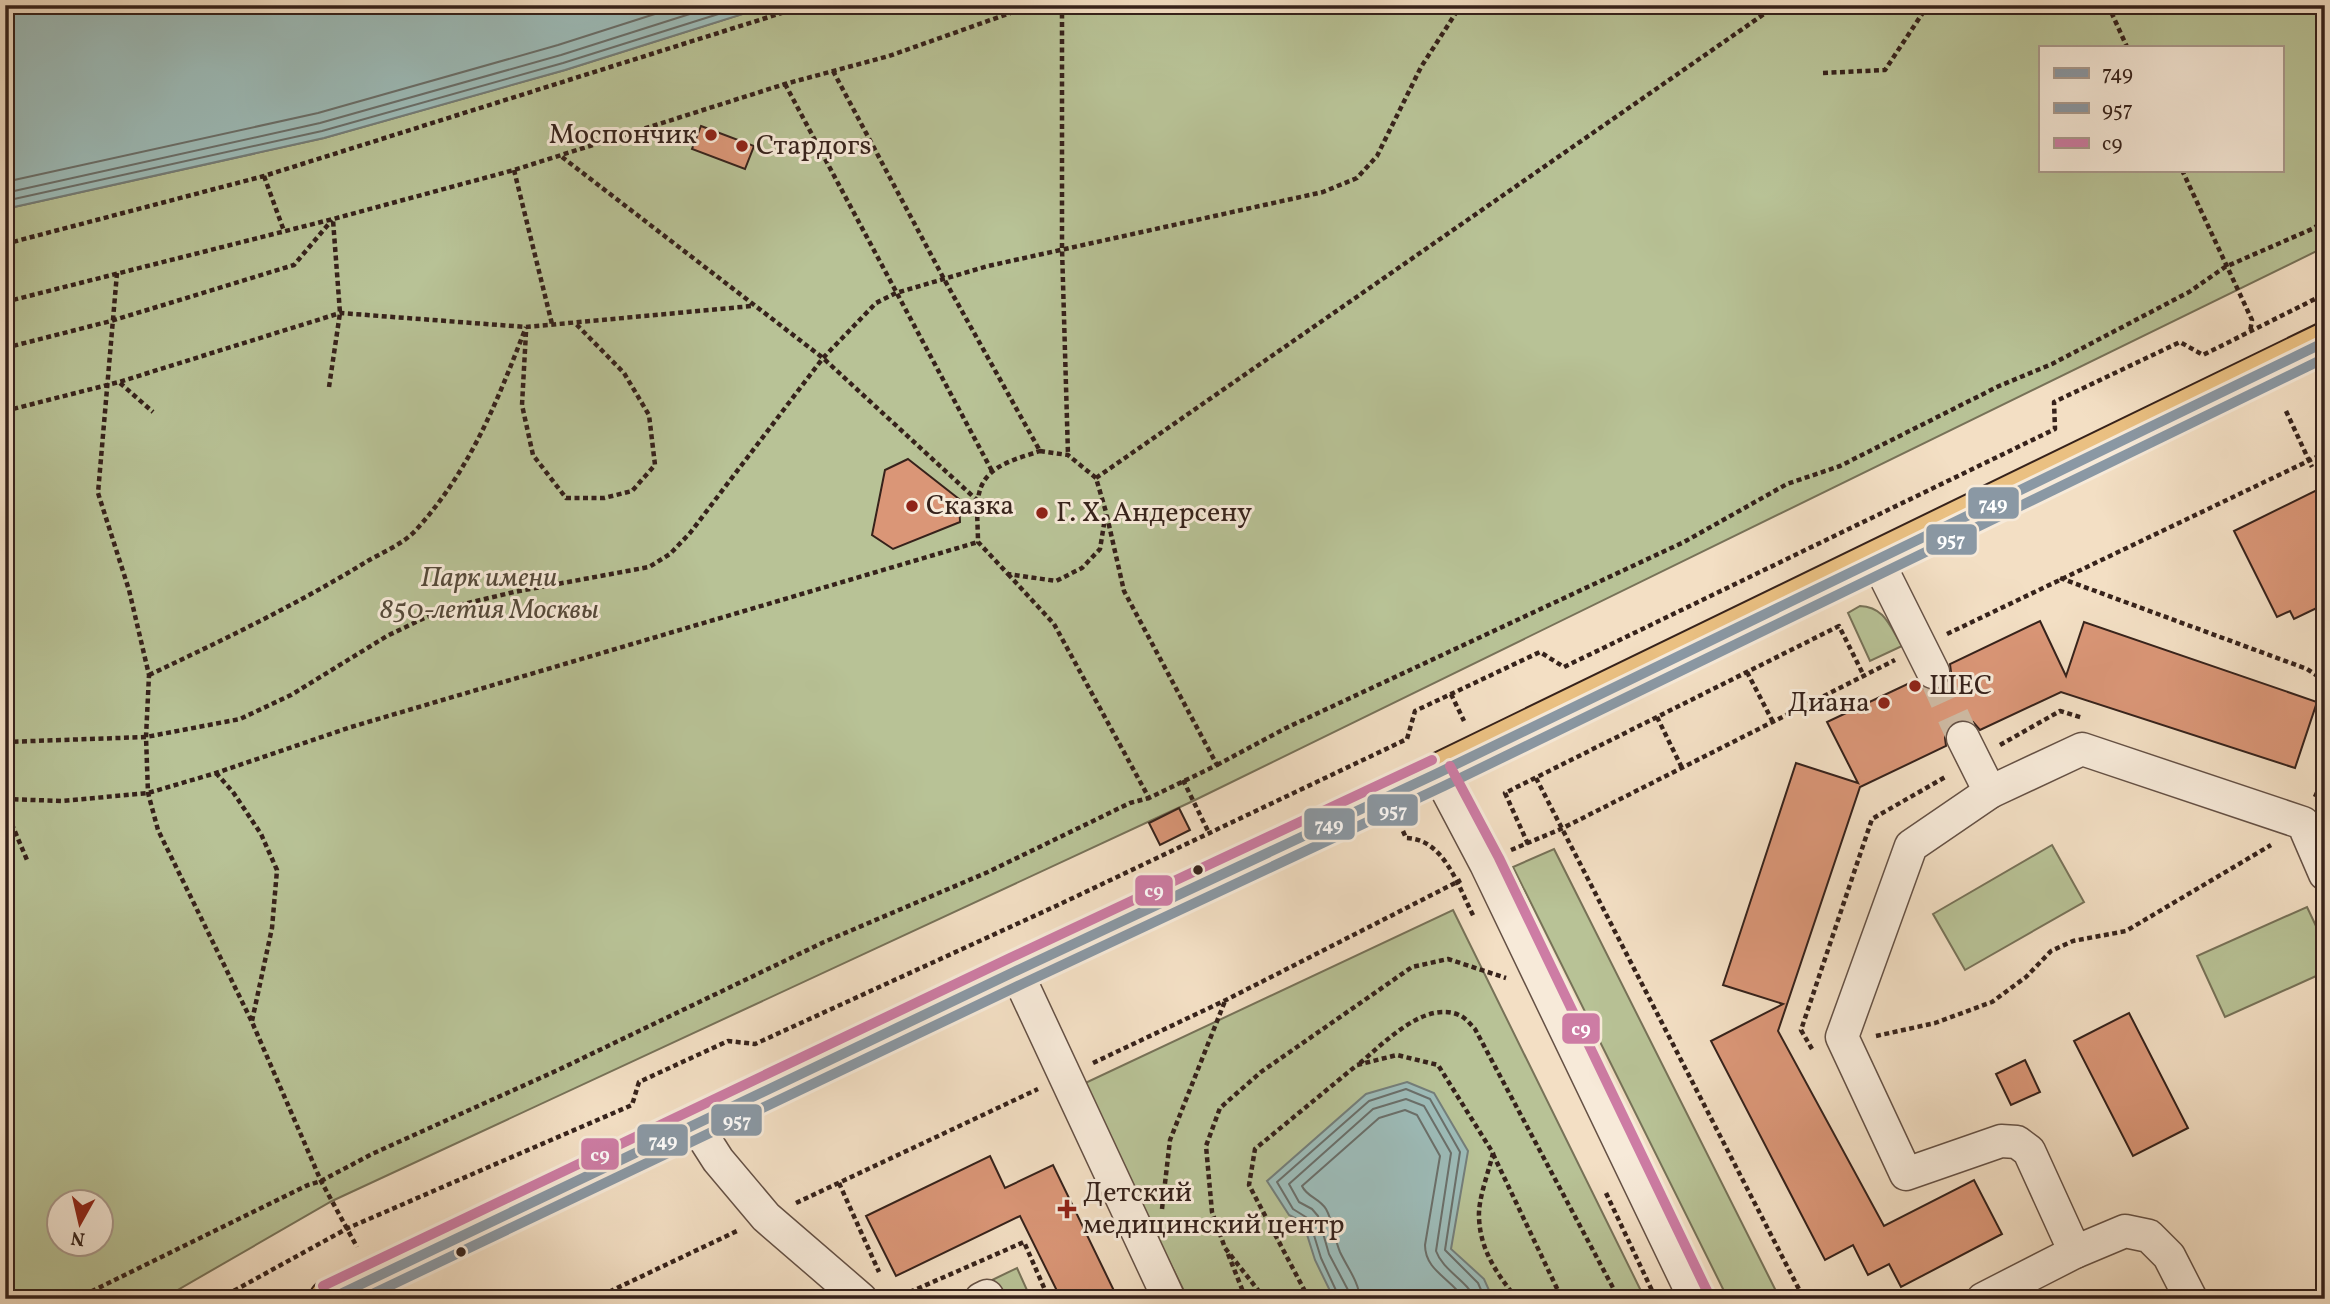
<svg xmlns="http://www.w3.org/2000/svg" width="2330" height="1304" font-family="Vollkorn,serif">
  <rect width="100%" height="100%" fill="#f3dfc4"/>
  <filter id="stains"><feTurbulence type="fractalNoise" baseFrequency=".00286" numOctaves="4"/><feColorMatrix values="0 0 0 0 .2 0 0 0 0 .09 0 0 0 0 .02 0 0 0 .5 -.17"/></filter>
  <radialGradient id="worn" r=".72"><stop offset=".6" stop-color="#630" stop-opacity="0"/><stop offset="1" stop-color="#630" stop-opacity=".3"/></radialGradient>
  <g fill="#b8c296" stroke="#777258" stroke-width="2" fill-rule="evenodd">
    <path d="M771,5h1554v242l-1132,554 -861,400 -170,98h-157v-1090l319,-71 241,-68zM2041,47h242v123h-242zM60,1202h42v42h-42z"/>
    <path d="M1860,606c25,1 30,21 42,40l-32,15 -22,-48z"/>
    <path d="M2052,845l32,57 -119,68 -32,-56z"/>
    <path d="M1554,849l226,450h-52l-215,-432z"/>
    <path d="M2307,907l18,38v27l-100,45 -28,-61z"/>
    <path d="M1453,910l192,389h-457l-107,-214z"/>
    <path d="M1017,1268l14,31h-33l-8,-18z"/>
  </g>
  <g fill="#9dbcb9" stroke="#747e7a" stroke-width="2">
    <path d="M5,5h766l-206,65 -241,68 -319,71z"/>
    <path d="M1407,1082l27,11 34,58 -17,98 33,30 9,20h-159l-19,-39 -12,-38 -14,-7 -22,-34 99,-87z"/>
  </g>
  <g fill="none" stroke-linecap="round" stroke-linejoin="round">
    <g stroke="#6a6f6a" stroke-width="2">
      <path d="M5,182l313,-69 240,-68 125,-40"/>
      <path d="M5,193l315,-70 241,-68 157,-50"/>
      <path d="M5,201l317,-70 241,-68 184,-58"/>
      <path d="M1340,1299l-19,-41 -12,-39 -16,-10 -16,-27 92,-81 37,-12 24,10 30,53 -15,98 33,33 7,16"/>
      <path d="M1349,1299l-1,-9 -19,-36 -11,-38 -6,-7 -13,-7 -10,-18 84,-75 33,-10 18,7 27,47 -15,98c7,20 31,29 39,48"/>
      <path d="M1360,1299c-1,-17 -13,-32 -20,-47 -6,-14 -7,-31 -14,-43 -7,-11 -19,-12 -24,-23l77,-68 26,-8 12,5 23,41 -15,89c0,26 27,34 39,54"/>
    </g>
  </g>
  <g fill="#da9677" stroke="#36221b" stroke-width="2">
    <path d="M701,126l53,20 -9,23 -53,-20z"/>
    <path d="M908,459l51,40 1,23 -67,27 -21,-14 13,-65z"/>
    <path d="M2325,486v118l-31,15 -4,-8 -13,6 -43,-86z"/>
    <path d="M2040,621l26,55 18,-54 233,80 -22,66 -234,-76 -81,38 -7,-8 -10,-2 -8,1 -8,7 -2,10 1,8 -86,41 -82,244 106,195 90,-46 28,54 -101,53 -12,-23 -21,11 -15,-30 -28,15 -114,-219 72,-37 -60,-19 73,-222 62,20 -31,-61 89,-42 7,8 8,2 10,-1 8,-7 2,-10 -1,-8z"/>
    <path d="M1179,808l11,22 -30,15 -11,-22z"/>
    <path d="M2129,1013l59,115 -55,28 -59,-115z"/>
    <path d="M2025,1060l15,32 -29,13 -15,-31z"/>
    <path d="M990,1156l15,32 48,-23 65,134h-57l-41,-83 -124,60 -30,-60z"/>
  </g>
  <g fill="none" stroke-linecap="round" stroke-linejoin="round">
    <path stroke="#cdb9a2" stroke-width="32" stroke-dasharray="32 16" stroke-linecap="butt" d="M1933,672l30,66"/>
    <g stroke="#655145" stroke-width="35">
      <g id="minor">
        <path d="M1876,558l57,114"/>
        <path d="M1963,738l27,54"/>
        <path d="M1438,773l48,91 209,435"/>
        <path d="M1016,971l153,328"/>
        <path d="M695,1124l23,36 48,57 95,82"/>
        <path d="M2075,1252l-46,-101 -12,-9 -16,-1 -95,33 -64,-137 69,-191 79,-54 92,-43 221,74 22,51"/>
        <path d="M981,1299l6,-3 2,3"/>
        <path d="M1983,1299l92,-47 50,-21 24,5 20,20 22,43"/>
      </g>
    </g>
    <g stroke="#36221b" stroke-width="42">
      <path id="major" d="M329,1299l687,-328 422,-198 887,-431"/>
    </g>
    <g stroke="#36221b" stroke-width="4.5" stroke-dasharray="5 3.5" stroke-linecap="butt">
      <path d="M1062,5v243l6,207"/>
      <path d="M2108,5l19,42"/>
      <path d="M833,71l111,208 96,172"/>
      <path d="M1823,73l62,-3 43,-65"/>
      <path d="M785,84l207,387"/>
      <path d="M562,157l261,201 156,144"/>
      <path d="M514,170l38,154"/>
      <path d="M2182,170l70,150 -2,12"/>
      <path d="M264,176l20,55"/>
      <path d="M5,244l259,-68 543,-171"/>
      <path d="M117,273l-19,220 31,97 20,85 -3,62 2,56 10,37 94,192 69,159 36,66"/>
      <path d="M5,302l328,-83 181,-49 271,-86 104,-28 144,-51"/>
      <path d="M526,332l-4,73 11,50 33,43h38l28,-7 23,-26 -6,-50 -25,-42 -48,-49"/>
      <path d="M5,348l106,-27 183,-56 38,-45"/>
      <path d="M120,383l33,29"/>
      <path d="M329,387l11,-74 -7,-93"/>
      <path d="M5,411l114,-29 221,-69 186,14 226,-21"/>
      <path d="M2286,411l26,56"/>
      <path d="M1040,451l28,4 28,23 10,34 -6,37 -18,19 -26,13 -48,-7 -30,-32c0,-17 -3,-40 3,-55 9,-23 39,-29 59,-36z"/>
      <path d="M1096,478l681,-473"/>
      <path d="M1008,574l46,50 95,174 68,-33 -93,-174 -18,-79"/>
      <path d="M2060,578l247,91 18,12"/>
      <path d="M1947,634l378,-181"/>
      <path d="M1747,672l26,50"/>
      <path d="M149,675c74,-35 147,-70 217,-113 15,-9 37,-18 49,-31 55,-60 82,-129 111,-204"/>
      <path d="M1451,694l13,27"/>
      <path d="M1657,717l25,51"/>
      <path d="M5,742l141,-5 94,-18 51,-24 96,-59 56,-27 71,-17 135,-25 21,-13 20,-21 133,-175 53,-55 20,-10 92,-27 335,-74 34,-14 20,-22 44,-89 40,-62"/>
      <path d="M2000,745l60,-34 23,7"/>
      <path d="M1217,765l69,-37 398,-186 103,-58 53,-18 159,-80 53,-22 137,-72 36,-25 87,-38 13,-8"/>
      <path d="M216,773l17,19 28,42 16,36 -5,58 -20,93"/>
      <path d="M1536,778l268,521"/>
      <path d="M1183,780l26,53"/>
      <path d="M2315,797l10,-22"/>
      <path d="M5,799l57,2 86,-8 68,-20 135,-46 627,-185"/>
      <path d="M5,808l22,52"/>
      <path d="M1403,831l3,7c39,1 52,49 68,79"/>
      <path d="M1528,844l-23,-51 334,-167 25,50"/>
      <path d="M1511,850l50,-21 334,-169"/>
      <path d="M1876,1036l59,-13 57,-21 34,-25 25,-26 22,-10 53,-10 145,-86"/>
      <path d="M1812,1049l-11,-19 71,-211 75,-43"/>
      <path d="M1093,1063l133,-63 235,-120"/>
      <path d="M1360,1063c24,-20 65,-63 99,-48 6,2 12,10 16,14l144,270"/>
      <path d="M1493,1154l69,145"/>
      <path d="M839,1183l40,89"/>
      <path d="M1606,1193l50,106"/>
      <path d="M796,1203l242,-114"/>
      <path d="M1162,1209l8,-69 55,-139"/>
      <path d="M1228,1254l18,45"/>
      <path d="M76,1299l232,-114 13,-4 51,-27 186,-84 266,-128 164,-70 142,-69 19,-5"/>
      <path d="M219,1299l129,-71 284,-123 7,-23 89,-41 27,3 301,-138 351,-167 8,-28 125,-59 24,15 491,-238 -1,-27 126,-60 23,13 122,-61"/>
      <path d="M594,1299l143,-68"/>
      <path d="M894,1299l130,-57 25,57"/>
      <path d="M1265,1299l-40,-51 -13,-36 -6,-66 14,-38 41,-36 151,-105 36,-8 58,19"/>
      <path d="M1309,1299l-60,-114 6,-36 102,-84 40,-10 41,10 55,88c-4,18 -15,46 -14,64 1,33 18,57 38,82"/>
    </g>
    <use href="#minor" stroke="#f7ead9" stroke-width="32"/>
    <use href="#major" stroke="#eac082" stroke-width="38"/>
    <g stroke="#f7ead9" stroke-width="16">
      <path id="bus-1" d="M330,1299l686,-328 422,-198 887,-431"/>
    </g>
    <g stroke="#f7ead9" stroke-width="16">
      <path id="bus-2" d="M362,1299l660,-315 422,-198 881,-428"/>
    </g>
    <g stroke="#f7ead9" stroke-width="16">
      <g id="bus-3">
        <path d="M1450,766l49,92 209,435"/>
        <path d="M323,1286l687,-328 422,-198"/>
      </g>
    </g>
    <use href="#bus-1" stroke="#8a98a4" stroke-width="10"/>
    <use href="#bus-2" stroke="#8a98a4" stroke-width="10"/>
    <use href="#bus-3" stroke="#cd7ca4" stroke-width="10"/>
  </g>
  <g fill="#8f2418" stroke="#f7ead9" stroke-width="2.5">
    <circle cx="711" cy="135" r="7"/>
    <circle cx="742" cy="146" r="7"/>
    <circle cx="912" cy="506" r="7"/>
    <circle cx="1042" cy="513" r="7"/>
    <circle cx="1915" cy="686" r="7"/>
    <circle cx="1884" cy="703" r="7"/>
    <path d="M1063.5 1198.5h7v7h7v7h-7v7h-7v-7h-7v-7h7z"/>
  </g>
  <g fill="#36221b" stroke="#f7ead9" stroke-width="2.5">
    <circle cx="1198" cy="870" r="6"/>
    <circle cx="461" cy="1252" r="6"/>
  </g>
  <g text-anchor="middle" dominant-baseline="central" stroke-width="6" stroke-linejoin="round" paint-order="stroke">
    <g font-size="28" fill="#36221b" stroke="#f7ead9" text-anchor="start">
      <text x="697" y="135" text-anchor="end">Моспончик</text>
      <text x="756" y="146">Стардогs</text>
      <text x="926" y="506">Сказка</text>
      <text x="1056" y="513">Г. Х. Андерсену</text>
      <text x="1929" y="686">ШЕС</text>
      <text x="1870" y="703" text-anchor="end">Диана</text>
      <text x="1083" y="1193">Детский<tspan x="1083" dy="32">медицинский центр</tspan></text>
    </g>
    <g font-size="28" font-style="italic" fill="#564a3a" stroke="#f7ead9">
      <text x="489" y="578">Парк имени<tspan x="489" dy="32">850-летия Москвы</tspan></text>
    </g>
  </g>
  <g stroke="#f7ead9" stroke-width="2.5">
    <rect x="1967" y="486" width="53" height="34" rx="7" fill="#8a98a4"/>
    <rect x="1925" y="523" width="53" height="33" rx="7" fill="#8a98a4"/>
    <rect x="1366" y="793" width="53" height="34" rx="7" fill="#8a98a4"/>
    <rect x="1303" y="807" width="53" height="34" rx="7" fill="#8a98a4"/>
    <rect x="1134" y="874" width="40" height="33" rx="7" fill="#cd7ca4"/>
    <rect x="1561" y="1012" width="40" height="33" rx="7" fill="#cd7ca4"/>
    <rect x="710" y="1103" width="53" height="34" rx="7" fill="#8a98a4"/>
    <rect x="636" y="1123" width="53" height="34" rx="7" fill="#8a98a4"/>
    <rect x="580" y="1137" width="40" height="34" rx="7" fill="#cd7ca4"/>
  </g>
  <g font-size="19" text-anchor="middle" font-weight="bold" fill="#fff">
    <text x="1993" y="510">749</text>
    <text x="1951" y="546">957</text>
    <text x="1393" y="817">957</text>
    <text x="1329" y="831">749</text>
    <text x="1154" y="897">с9</text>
    <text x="1581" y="1035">с9</text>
    <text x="737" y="1127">957</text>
    <text x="663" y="1147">749</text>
    <text x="600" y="1161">с9</text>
  </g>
  <rect width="2330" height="1304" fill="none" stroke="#f3dfc4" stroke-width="28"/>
  <rect x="7" y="7" width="2316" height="1290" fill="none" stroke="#36221b" stroke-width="3.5"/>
  <rect x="14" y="14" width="2302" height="1276" fill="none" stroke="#36221b" stroke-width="2"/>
  <rect x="2039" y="46" width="245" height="126" fill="#f7ead9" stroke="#aa9a8d" stroke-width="2"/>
  <rect x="2054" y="68" width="35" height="10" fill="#8a98a4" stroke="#aa9a8d" stroke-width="2"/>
  <text x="2102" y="80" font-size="21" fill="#36221b">749</text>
  <rect x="2054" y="103" width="35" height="10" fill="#8a98a4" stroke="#aa9a8d" stroke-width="2"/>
  <text x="2102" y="116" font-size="21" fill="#36221b">957</text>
  <rect x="2054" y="138" width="35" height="10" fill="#cd7ca4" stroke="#aa9a8d" stroke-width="2"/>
  <text x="2102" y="150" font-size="21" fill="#36221b">с9</text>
  <g transform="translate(80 1223) rotate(188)"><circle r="33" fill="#f7ead9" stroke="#aa9a8d" stroke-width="2"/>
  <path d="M0-5L12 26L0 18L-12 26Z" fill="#8f2418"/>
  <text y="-10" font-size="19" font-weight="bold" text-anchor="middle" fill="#36221b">N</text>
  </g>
  <rect width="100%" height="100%" filter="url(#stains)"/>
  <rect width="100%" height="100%" fill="url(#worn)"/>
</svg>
